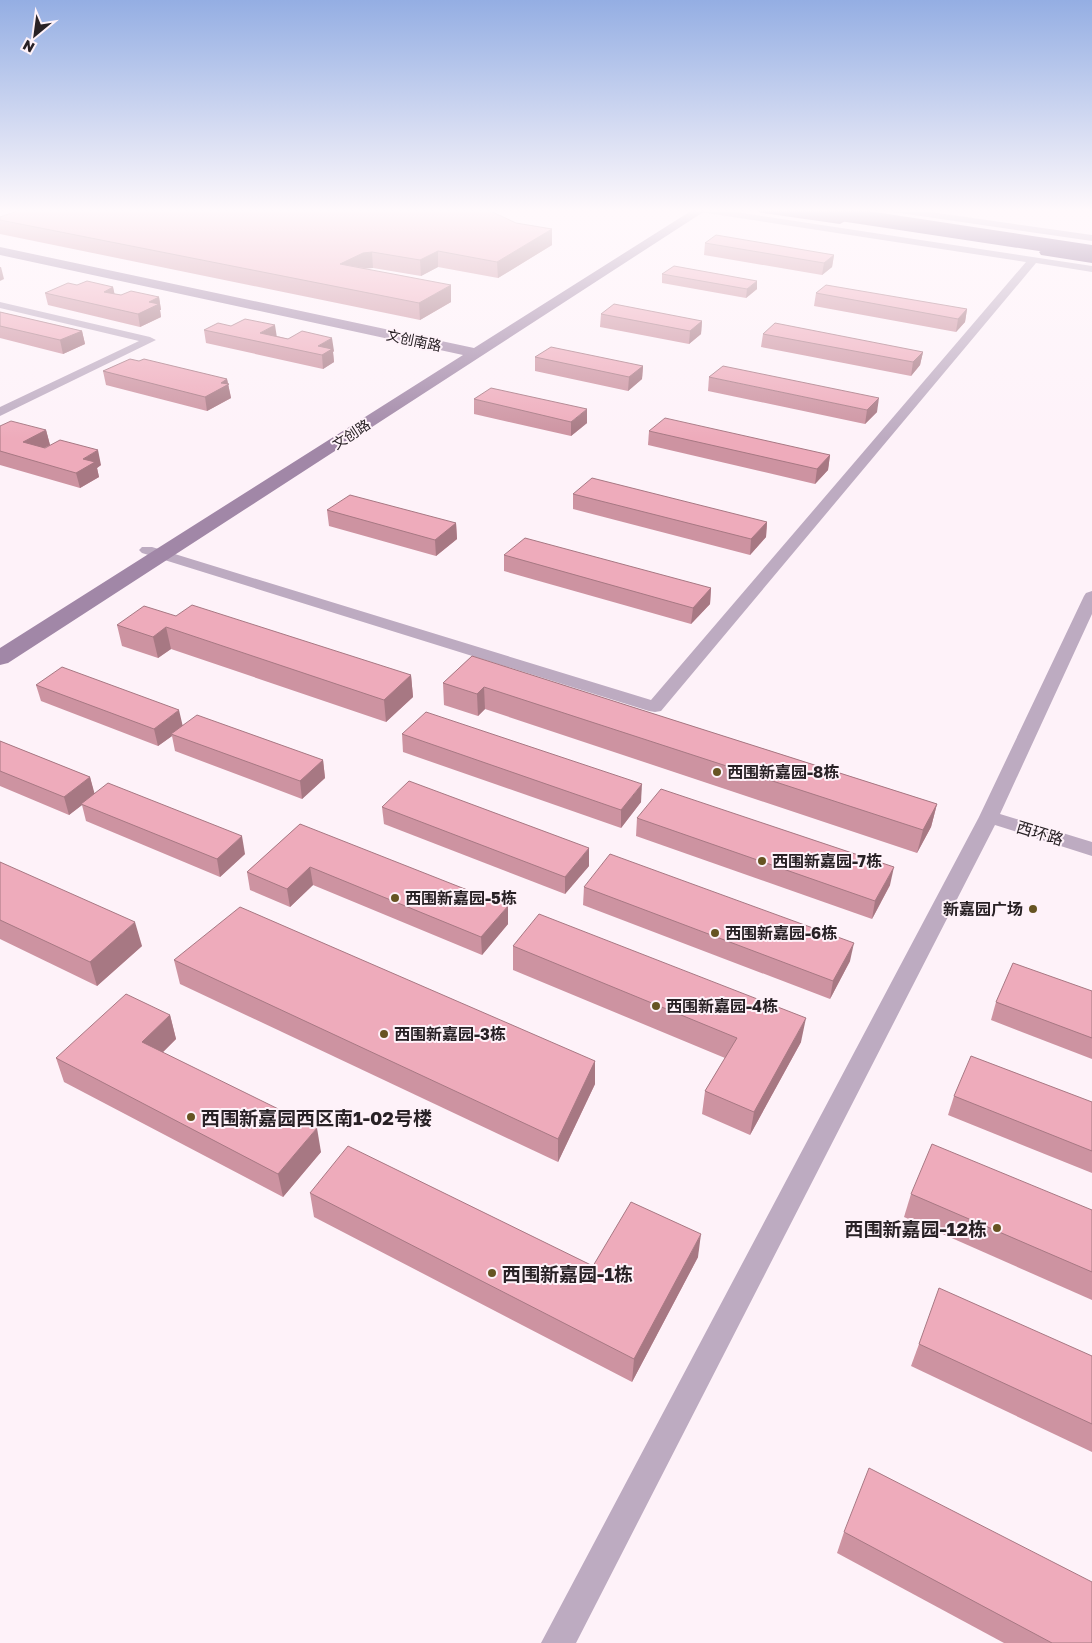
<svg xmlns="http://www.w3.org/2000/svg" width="1092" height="1643" font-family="'Golos Text','Noto Sans SC',sans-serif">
  <rect width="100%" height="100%" fill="#fef2f9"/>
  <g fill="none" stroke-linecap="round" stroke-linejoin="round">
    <g fill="#bdabc1" fill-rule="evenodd">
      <path d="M695,209h21l376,57v6l-56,-9 -375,448 -6,1 -6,-1 -507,-158 -3,-3 3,-3h10l499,153 375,-438 -326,-50z"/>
      <path d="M889,209h21l182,26v6l-199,-29z"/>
      <path d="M0,302l150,35 6,3 -156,76v-9l139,-66 -139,-33z"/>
      <path d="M1092,591v23l-92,200 92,28v14l-97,-31 -419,818h-35l438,-826 105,-221 2,-3z"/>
    </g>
    <path fill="#a187a7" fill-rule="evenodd" d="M694,209h14l-700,454 -8,2v-17l463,-293 -463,-100v-8l474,101z"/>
    <g fill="#7b5783" fill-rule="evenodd">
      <path d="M757,209h31l52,7 7,4 -7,4 -77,-11 -5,-1z"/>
      <path d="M1046,248l46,7v8l-51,-8 -2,-3z"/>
    </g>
    <path stroke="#7b5783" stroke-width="14" d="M808,209l284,43"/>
  </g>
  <g fill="#cd93a1">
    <path d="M0,217l516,6 36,6v16l-54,33 -60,-11 -17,9 -48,-8 -9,1 87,33 -31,18 -420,-86z"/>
    <path d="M705,243l129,12 -2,12 -10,8 -118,-20z"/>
    <path d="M662,274l95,15 -11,9 -84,-15z"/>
    <path d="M77,285l36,2 1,7 7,1 38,2 2,13h-1l1,7 -21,10 -92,-22 -3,-12z"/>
    <path d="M816,293l151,16 -2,13 -9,10 -142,-26z"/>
    <path d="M0,312l82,19 3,13 -22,10 -63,-16z"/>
    <path d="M601,314l101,7 -1,13 -12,10 -89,-17z"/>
    <path d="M204,330l73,6 57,15 -1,1 1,10 -11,7 -117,-26z"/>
    <path d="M763,334l160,18 -3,13 -9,11 -150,-29z"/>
    <path d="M535,357l108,9 -1,13 -14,12 -93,-20z"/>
    <path d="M103,371l124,8 4,19 -24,13 -101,-26z"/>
    <path d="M709,377l168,35 -12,12 -157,-33z"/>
    <path d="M474,399l113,24 -16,13 -97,-22z"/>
    <path d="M0,426l46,4 4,15 -6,3 57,17 -4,3 2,9 -19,11 -80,-23z"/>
    <path d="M649,431l181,24 -2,15 -13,14 -167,-39z"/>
    <path d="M573,494l194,28 -1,15 -16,18 -177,-46z"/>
    <path d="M327,510l129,13 1,16 -21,17 -107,-30z"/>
    <path d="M504,555l207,33 -1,16 -19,20 -187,-53z"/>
    <path d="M176,616l235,59 2,22 -27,25 -215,-73 -13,9 -36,-12 -5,-21z"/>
    <path d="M472,656l465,148 -6,23 -14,26 -432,-144 -7,7 -34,-11 -1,-22z"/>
    <path d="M36,685l147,40 140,35 2,18 -23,21 -127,-48 -3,-15 -14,10 -117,-45z"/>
    <path d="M402,734l239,68 -20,26 -218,-76z"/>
    <path d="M0,741l90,36 4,17 151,60 -25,23 -134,-56 -4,-16 -13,10 -69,-29z"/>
    <path d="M382,807l207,59 -24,28 -181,-70z"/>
    <path d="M637,818l253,67 -18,34 -236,-83z"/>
    <path d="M300,824l208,100 -26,31 -169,-70 -23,22 -40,-17 -3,-18z"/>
    <path d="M0,862l142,84 -45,40 -97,-47z"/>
    <path d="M584,887l266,74 -20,38 -247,-94z"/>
    <path d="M513,946l288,96 -51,93 -48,-21 3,-23 20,-33 -212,-88z"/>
    <path d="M174,960l421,101v23l-37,78 -378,-178z"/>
    <path d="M1092,991v68l-101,-39 5,-18z"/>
    <path d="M170,1015l6,24 -14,14 159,99 -38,45 -219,-115 -8,-24z"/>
    <path d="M954,1096l138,6v71l-144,-58z"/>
    <path d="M310,1193l283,73 105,-9 -66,125 -318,-165z"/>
    <path d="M911,1194l181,16v90l-188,-83z"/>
    <path d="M919,1344l173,12v96l-181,-86z"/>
    <path d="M844,1532l248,111h-88l-167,-90z"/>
  </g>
  <g fill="#a77883">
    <path d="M552,229v16l-54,33 -1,-16z"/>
    <path d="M438,251v16l-17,9 -1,-16z"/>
    <path d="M372,252l1,16h-8l-25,-4 23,-11z"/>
    <path d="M834,255l-2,12 -10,8 2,-12z"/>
    <path d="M0,267h1l3,12 -4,2z"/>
    <path d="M757,281v8l-11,9 1,-9z"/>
    <path d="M451,285v17l-31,18 -1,-17z"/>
    <path d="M113,287l3,13 -12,-8z"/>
    <path d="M159,297l2,13h-1l1,7 -21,10 -2,-13 11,-12z"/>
    <path d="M967,309l-2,13 -9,10 2,-13z"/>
    <path d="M702,321l-1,13 -12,10 1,-13z"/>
    <path d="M275,325l2,13 -17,-5z"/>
    <path d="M82,331l3,13 -22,10 -3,-14z"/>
    <path d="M332,338l2,13 -1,1 1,10 -11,7 -1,-14 -4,-9z"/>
    <path d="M923,352l-3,13 -9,11 2,-14z"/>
    <path d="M643,366l-1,13 -14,12 1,-14z"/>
    <path d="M227,379l4,19 -24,13 -2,-14 16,-14z"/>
    <path d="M879,398l-2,14 -12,12 2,-14z"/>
    <path d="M587,409v14l-16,13v-14z"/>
    <path d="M46,430l4,15 -23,11 -4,-14z"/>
    <path d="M98,450l3,15 -4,3 2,9 -19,11 -4,-15 7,-14z"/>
    <path d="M830,455l-2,15 -13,14 2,-15z"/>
    <path d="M767,522l-1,15 -16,18 1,-16z"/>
    <path d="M456,523l1,16 -21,17 -1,-16z"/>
    <path d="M711,588l-1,16 -19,20 2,-16z"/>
    <path d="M166,627l5,22 -13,9 -5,-21z"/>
    <path d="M411,675l2,22 -27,25 -2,-22z"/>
    <path d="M484,687l1,22 -7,7 -1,-22z"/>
    <path d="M179,710l4,17 -12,7 1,2 -14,10 -4,-17z"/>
    <path d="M323,760l2,18 -23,21 -2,-18z"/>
    <path d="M90,777l5,18 -14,9 1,1 -13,10 -5,-18z"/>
    <path d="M642,784l-1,18 -20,26v-18z"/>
    <path d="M937,804l-6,23 -14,26 6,-23z"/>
    <path d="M242,836l3,18 -25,23 -3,-18z"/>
    <path d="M589,848v18l-24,28v-17z"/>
    <path d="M310,867l3,18 -23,22 -3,-18z"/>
    <path d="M894,867l-4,18 -18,34 3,-18z"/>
    <path d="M508,906v18l-26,31 -1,-18z"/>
    <path d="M135,922l7,24 -45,40 -7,-24z"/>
    <path d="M854,943l-4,18 -20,38 3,-18z"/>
    <path d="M170,1015l6,24 -27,27 -7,-24z"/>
    <path d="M806,1018l-5,24 -51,93 4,-23z"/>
    <path d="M595,1061v23l-37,78v-23z"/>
    <path d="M317,1128l4,24 -38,45 -5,-23z"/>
    <path d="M701,1234l-3,23 -66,125 2,-23z"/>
  </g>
  <g fill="#eeabbb" stroke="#a77883">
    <path d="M23,209h463l30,14 36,6 -55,33 -59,-11 -18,9 -48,-8 -9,1 -23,11 111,21 -32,18 -419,-83v-3z"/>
    <path d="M716,235l118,20 -10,8 -119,-20z"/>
    <path d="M674,266l83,15 -10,8 -85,-15z"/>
    <path d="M87,281l26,6 -9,5 17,3 10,-4 28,6 -10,5 10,2 -21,10 -93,-21 23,-10 9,2z"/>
    <path d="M826,285l141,24 -9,10 -142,-26z"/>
    <path d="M614,304l88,17 -12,10 -89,-17z"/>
    <path d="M0,312l82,19 -22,9 -60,-14z"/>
    <path d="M245,319l30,6 -15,8 28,6 14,-8 30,7 -14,8 14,3 -10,6 -118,-25 14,-7 13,3z"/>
    <path d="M775,323l148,29 -10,10 -150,-28z"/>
    <path d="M551,347l92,19 -14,11 -94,-20z"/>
    <path d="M130,359l9,2 5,-2 83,20 -6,4 8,1 -24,13 -102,-26z"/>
    <path d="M723,366l156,32 -12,12 -158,-33z"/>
    <path d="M491,388l96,21 -16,13 -97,-23z"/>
    <path d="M665,418l165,37 -13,14 -168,-38z"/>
    <path d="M11,421l35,9 -23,12 22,6 15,-8 38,10 -15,9 12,3 -19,11 -76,-22v-25z"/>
    <path d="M592,478l175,44 -16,17 -178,-45z"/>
    <path d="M350,495l106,28 -21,17 -108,-30z"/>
    <path d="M525,538l186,50 -18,20 -189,-53z"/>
    <path d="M192,605l219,70 -27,25 -218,-73 -13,10 -36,-12 27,-19 32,10z"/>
    <path d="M472,656l465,148 -14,26 -439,-143 -7,7 -34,-11z"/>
    <path d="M62,667l117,43 -25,19 -118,-44z"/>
    <path d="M426,712l216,72 -21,26 -219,-76z"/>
    <path d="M197,715l126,45 -23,21 -129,-47z"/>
    <path d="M0,741l90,36 -26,20 -64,-26z"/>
    <path d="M409,781l180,67 -24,29 -183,-70z"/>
    <path d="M108,783l134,53 -25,23 -136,-55z"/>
    <path d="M661,789l233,78 -19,34 -238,-83z"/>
    <path d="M300,824l208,82 -27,31 -171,-70 -23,22 -40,-17z"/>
    <path d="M610,854l244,89 -21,38 -249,-94z"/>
    <path d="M0,862l135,60 -45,40 -90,-42z"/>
    <path d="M240,907l355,154 -37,78 -384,-179z"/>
    <path d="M539,914l267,104 -52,94 -49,-21 32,-53 -224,-92z"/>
    <path d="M1013,963l79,28v47l-96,-36z"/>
    <path d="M126,994l44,21 -28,27 175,86 -39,46 -222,-116z"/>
    <path d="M971,1056l121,46v49l-138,-55z"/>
    <path d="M932,1144l160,66v62l-181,-78z"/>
    <path d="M348,1146l245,120 38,-64 70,32 -67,125 -324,-166z"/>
    <path d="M939,1288l153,68v68l-173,-80z"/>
    <path d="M869,1468l223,114v61h-40l-208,-111z"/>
  </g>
  <linearGradient id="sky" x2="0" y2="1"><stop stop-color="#94aee3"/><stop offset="0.48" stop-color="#fff9fc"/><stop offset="1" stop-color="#fff9fc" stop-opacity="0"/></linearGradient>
  <rect width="1092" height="439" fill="url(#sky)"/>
  <g fill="#665422" stroke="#fef2f9" stroke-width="2">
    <circle cx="717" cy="772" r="5"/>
    <circle cx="762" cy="861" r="5"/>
    <circle cx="395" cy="898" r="5"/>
    <circle cx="1033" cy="909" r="5"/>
    <circle cx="715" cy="933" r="5"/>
    <circle cx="656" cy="1006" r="5"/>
    <circle cx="384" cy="1034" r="5"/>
    <circle cx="191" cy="1117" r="5"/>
    <circle cx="997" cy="1228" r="5"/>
    <circle cx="492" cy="1273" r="5"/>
  </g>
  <g text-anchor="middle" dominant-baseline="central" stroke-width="4" stroke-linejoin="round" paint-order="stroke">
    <g font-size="14" fill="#282125" stroke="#fef2f9">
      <text transform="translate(414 340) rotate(12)">文创南路</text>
      <text transform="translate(351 434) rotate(-33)">文创路</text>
    </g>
    <g font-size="16" font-weight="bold" fill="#282125" stroke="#fef2f9" text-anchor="start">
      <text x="727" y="772">西围新嘉园-8栋</text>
      <text x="772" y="861">西围新嘉园-7栋</text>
      <text x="405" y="898">西围新嘉园-5栋</text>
      <text x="1023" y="909" text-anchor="end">新嘉园广场</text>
      <text x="725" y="933">西围新嘉园-6栋</text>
      <text x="666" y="1006">西围新嘉园-4栋</text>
      <text x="394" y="1034">西围新嘉园-3栋</text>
    </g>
    <g font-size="16" fill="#282125" stroke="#fef2f9">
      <text transform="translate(1040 833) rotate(17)">西环路</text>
    </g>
    <g font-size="19" font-weight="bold" fill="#282125" stroke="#fef2f9" text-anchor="start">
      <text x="201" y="1117">西围新嘉园西区南1-02号楼</text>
      <text x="987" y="1228" text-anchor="end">西围新嘉园-12栋</text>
      <text x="502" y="1273">西围新嘉园-1栋</text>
    </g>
  </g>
  <g transform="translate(35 35) rotate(209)" stroke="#fef2f9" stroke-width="4" paint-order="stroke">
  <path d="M0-4L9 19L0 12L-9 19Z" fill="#282125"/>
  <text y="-8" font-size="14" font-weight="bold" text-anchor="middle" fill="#282125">N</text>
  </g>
</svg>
